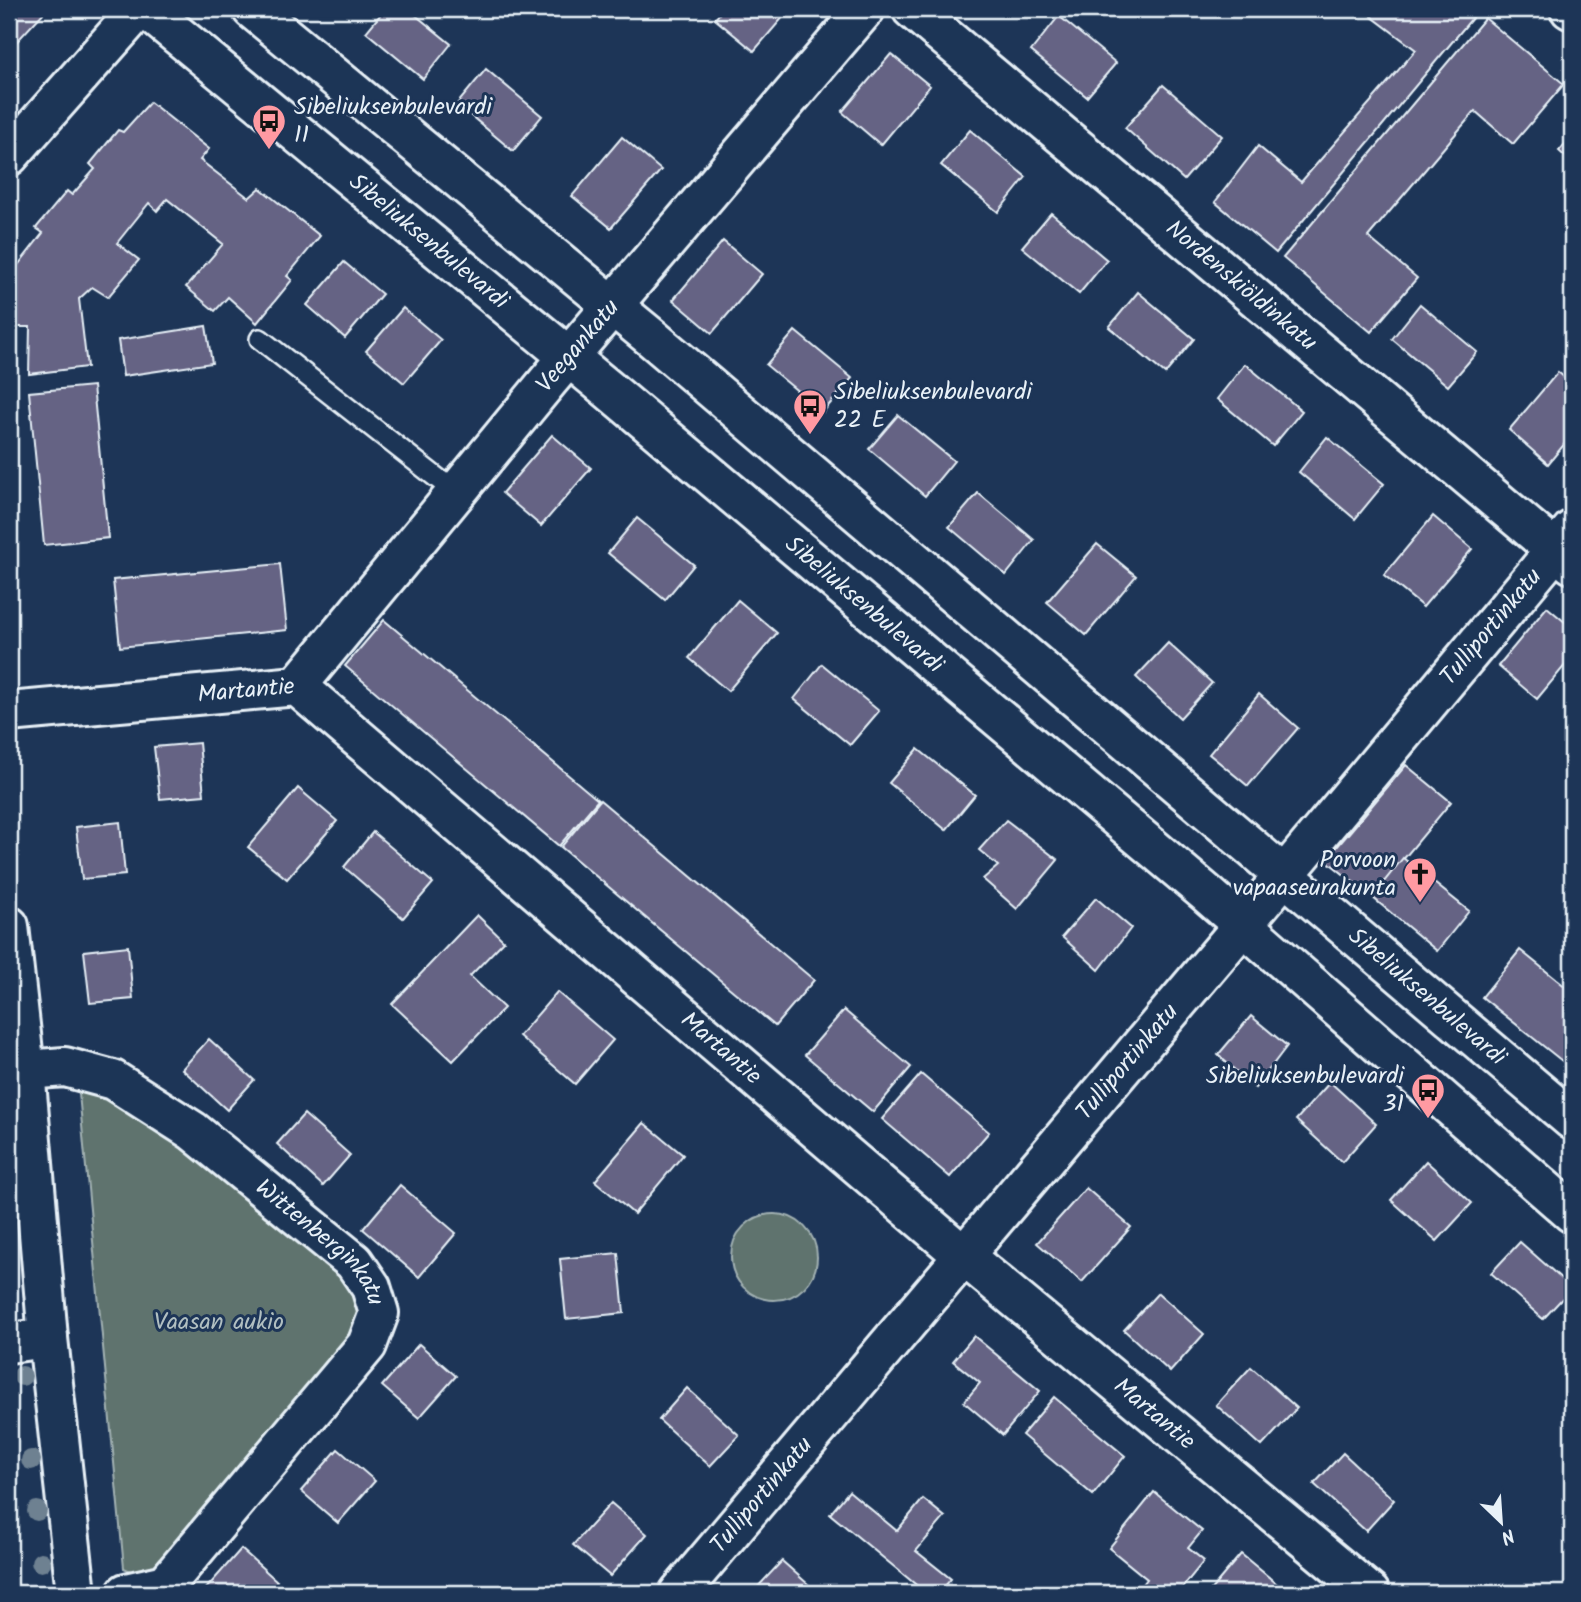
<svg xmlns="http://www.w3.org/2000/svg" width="1581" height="1602" font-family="Kalam,sans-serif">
  <rect width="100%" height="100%" fill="#1d3557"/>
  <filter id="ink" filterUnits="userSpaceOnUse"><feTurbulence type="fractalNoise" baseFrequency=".0143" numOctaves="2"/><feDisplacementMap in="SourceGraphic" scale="14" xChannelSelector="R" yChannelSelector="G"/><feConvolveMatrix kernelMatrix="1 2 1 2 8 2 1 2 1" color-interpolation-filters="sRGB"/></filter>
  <g filter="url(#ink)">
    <g fill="#5e736e" stroke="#a3b2b3" stroke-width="2">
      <path d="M78,1083l74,32 186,153 23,26 -2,41 -213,243 -22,-10z"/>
      <circle cx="774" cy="1257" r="43"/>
    </g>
    <g fill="#656384" stroke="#e8f1f8" stroke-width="2">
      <path d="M9,9h38l-38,41z"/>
      <path d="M385,9h23l43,35 -28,35 -57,-47z"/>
      <path d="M723,9h67l-36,42 -39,-32z"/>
      <path d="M1377,9h99l2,2 -202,242 -61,-51 43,-56 43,36 115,-132 -45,-34z"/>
      <path d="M1059,16l57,47 -29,34 -56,-46z"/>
      <path d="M1485,18l79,66 -51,60 -38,-33 -107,126 49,41 -46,54 -88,-74z"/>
      <path d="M891,54l39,32 -49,59 -39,-33z"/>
      <path d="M486,69l56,47 -29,35 -56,-47z"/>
      <path d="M1163,85l59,51 -38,44 -59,-52z"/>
      <path d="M150,102l59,47 -9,11 49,38 11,-10 60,48 -33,40 5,4 -35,43 -29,-26 -13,14 -29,-24 37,-43 -56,-45 -10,12 -8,-8 -32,40 22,17 -31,37 -16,-10 -13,12 8,68 -58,7 1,-47h-13l-2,-58 28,-36 -7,-5 31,-37 5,4 23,-26 -5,-5 28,-34 5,2z"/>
      <path d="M970,130l56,47 -28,35 -57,-47z"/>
      <path d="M1572,136v27l-13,-12z"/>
      <path d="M622,137l39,33 -50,58 -39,-32z"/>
      <path d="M1051,213l56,47 -28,34 -57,-47z"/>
      <path d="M723,241l39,33 -50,59 -39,-33z"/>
      <path d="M344,262l38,32 -37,44 -38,-33z"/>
      <path d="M1138,292l56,47 -29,35 -56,-47z"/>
      <path d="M1420,304l57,48 -29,34 -56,-47z"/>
      <path d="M403,308l38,32 -37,43 -38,-32z"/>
      <path d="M206,326l6,37 -89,13 -5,-36z"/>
      <path d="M795,331l57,47 -29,34 -57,-47z"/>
      <path d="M1245,364l57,47 -29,35 -56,-47z"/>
      <path d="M1558,372l14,12v51l-24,29 -39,-34z"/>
      <path d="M93,386l15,152 -64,7 -15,-153z"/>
      <path d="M898,415l56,46 -29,35 -56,-47z"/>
      <path d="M552,435l39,33 -50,58 -39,-33z"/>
      <path d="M1327,437l57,47 -29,35 -56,-47z"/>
      <path d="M978,493l56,47 -28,35 -57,-48z"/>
      <path d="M1433,516l39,33 -49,58 -39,-32z"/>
      <path d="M637,518l57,47 -29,35 -57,-47z"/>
      <path d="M1097,544l39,32 -50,59 -39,-33z"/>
      <path d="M280,564l7,66 -167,17 -7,-67z"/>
      <path d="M738,600l39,33 -49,58 -39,-33z"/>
      <path d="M1547,607l25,21v29l-35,42 -39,-33z"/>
      <path d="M384,620l214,180 -39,46 -214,-180z"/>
      <path d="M1168,643l44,40 -32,35 -44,-41z"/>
      <path d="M822,664l57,47 -29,34 -56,-46z"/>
      <path d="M1259,694l39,34 -50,58 -39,-32z"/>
      <path d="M199,743l5,52 -44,4 -6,-52z"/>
      <path d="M918,749l57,46 -29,35 -57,-47z"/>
      <path d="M1406,765l45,37 -79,95 -46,-37z"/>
      <path d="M298,788l39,33 -50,58 -39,-32z"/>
      <path d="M600,800l214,180 -39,46 -214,-179z"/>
      <path d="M1006,820l52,40 -41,49 -34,-30 15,-13 -19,-16z"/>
      <path d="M120,822l5,53 -43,4 -6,-52z"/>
      <path d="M373,832l60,51 -30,35 -59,-51z"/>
      <path d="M1403,858l66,53 -32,40 -65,-54z"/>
      <path d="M1096,898l35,30 -32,42 -37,-33z"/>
      <path d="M477,915l27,26 -34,35 34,32 -51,53 -61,-57z"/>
      <path d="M128,946l5,53 -43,4 -6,-52z"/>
      <path d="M1520,950l52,42v77l-90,-72z"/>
      <path d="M557,992l56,48 -38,44 -56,-48z"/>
      <path d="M844,1010l67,57 -38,45 -68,-57z"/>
      <path d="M1251,1016l36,30 -32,42 -37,-33z"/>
      <path d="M209,1039l45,41 -27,30 -45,-41z"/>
      <path d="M921,1074l68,58 -39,45 -68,-58z"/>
      <path d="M1330,1082l46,42 -34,38 -46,-42z"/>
      <path d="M304,1114l46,41 -27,31 -46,-42z"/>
      <path d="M644,1123l39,32 -49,59 -39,-33z"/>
      <path d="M1426,1161l46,42 -35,38 -46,-41z"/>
      <path d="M400,1185l56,48 -37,44 -56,-48z"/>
      <path d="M1086,1188l45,39 -49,55 -45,-39z"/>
      <path d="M1520,1242l52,46 -29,31 -52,-46z"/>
      <path d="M618,1253l6,60 -58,6 -6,-60z"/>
      <path d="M1158,1293l46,41 -34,38 -46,-42z"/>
      <path d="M974,1336l66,55 -37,44 -39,-33 16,-19 -27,-22z"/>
      <path d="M419,1344l37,32 -37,42 -37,-32z"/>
      <path d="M1251,1367l46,41 -35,38 -46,-41z"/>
      <path d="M687,1388l52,47 -29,31 -51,-46z"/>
      <path d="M1054,1397l71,59 -32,39 -71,-60z"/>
      <path d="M338,1449l37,32 -37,42 -37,-32z"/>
      <path d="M1343,1453l51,47 -28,31 -52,-47z"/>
      <path d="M849,1491l48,40 26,-32 22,18 -29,34 35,28 -12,14h-13l-96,-79z"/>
      <path d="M1154,1492l48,39 -14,17 16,13 -26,32h-42l11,-14 -38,-31z"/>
      <path d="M611,1503l36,31 -37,42 -37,-31z"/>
      <path d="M241,1549l36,32 -11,12h-59l-3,-2z"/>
      <path d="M1241,1554l47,39h-77l-2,-1z"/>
      <path d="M782,1561l36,32h-66z"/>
    </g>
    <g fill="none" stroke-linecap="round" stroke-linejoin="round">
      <g stroke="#e8f1f8" stroke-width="24">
        <path id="lane" d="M260,339l195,153"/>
      </g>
      <g stroke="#e8f1f8" stroke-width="44">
        <g id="street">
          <path id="s1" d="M912,9l660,555"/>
          <path d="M1570,9l2,1"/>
          <path id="s2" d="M297,686l252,-306 316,-371"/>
          <path id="s3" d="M9,712l288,-26 667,570 406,337"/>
          <path id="s4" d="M25,1070l40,-3 48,13 80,51 161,131 17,25 8,26 -12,32 -201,239 -40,9"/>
          <path d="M9,1343l39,-5"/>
          <path id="s5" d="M679,1593l548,-649 345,-414"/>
        </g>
      </g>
      <g stroke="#e8f1f8" stroke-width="44">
        <g id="secondary">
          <path id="s6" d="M146,9l463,381 596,502 367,321"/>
          <path id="s7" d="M252,9l400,329 920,782"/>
          <path d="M9,156l130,-147"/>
          <path d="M9,926l16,144 23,268 28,255"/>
        </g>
      </g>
      <use href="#lane" stroke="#1d3557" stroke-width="19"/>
      <use href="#street" stroke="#1d3557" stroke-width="38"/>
      <use href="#secondary" stroke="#1d3557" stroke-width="38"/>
    </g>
    <g fill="#6e8191">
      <circle cx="22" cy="1376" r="10"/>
      <circle cx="31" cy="1460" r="10"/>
      <circle cx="37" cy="1511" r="10"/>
      <circle cx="41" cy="1562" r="10"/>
    </g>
  </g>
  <defs>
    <g id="bus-pin" transform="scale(1.75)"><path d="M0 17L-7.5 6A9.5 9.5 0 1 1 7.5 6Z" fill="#ff9aa2" stroke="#1d3557"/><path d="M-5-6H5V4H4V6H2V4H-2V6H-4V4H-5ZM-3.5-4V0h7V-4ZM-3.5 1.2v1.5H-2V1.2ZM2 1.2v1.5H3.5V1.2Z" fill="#111"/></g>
    <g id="church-pin" transform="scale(1.75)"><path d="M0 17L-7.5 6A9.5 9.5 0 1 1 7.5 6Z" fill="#ff9aa2" stroke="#1d3557"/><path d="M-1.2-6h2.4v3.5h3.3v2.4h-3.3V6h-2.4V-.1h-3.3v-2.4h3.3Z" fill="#111"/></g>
  </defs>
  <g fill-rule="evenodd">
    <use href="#bus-pin" x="269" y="121"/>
    <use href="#bus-pin" x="810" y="406"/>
    <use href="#church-pin" x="1420" y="874"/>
    <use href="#bus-pin" x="1428" y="1090"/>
  </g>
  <g text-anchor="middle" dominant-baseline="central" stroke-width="6" stroke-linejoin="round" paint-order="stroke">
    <g font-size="24" fill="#e8f1f8" stroke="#1d3557" text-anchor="start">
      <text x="294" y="107">Sibeliuksenbulevardi<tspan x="294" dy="28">11</tspan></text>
      <text x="834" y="392">Sibeliuksenbulevardi<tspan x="834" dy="28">22 E</tspan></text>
      <text x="1396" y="860" text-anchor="end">Porvoon<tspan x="1396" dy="28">vapaaseurakunta</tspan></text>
      <text x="1404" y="1076" text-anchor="end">Sibeliuksenbulevardi<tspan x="1404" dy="28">31</tspan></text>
    </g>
    <g font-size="24" fill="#e8f1f8" stroke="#1d3557">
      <text stroke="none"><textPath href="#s6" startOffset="366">Sibeliuksenbulevardi</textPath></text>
      <text stroke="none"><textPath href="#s1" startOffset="430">Nordenskiöldinkatu</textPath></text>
      <text stroke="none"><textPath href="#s2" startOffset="441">Veegankatu</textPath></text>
      <text stroke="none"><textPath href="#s6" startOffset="933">Sibeliuksenbulevardi</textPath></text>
      <text stroke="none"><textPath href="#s5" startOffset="1262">Tulliportinkatu</textPath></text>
      <text stroke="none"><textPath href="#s3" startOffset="238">Martantie</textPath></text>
      <text stroke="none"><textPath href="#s7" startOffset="1535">Sibeliuksenbulevardi</textPath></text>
      <text stroke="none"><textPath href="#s3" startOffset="847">Martantie</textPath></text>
      <text stroke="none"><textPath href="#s5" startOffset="695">Tulliportinkatu</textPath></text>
      <text stroke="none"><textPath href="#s4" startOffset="355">Wittenberginkatu</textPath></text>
      <text stroke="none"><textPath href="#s3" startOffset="1414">Martantie</textPath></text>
      <text stroke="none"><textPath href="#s5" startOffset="128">Tulliportinkatu</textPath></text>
    </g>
    <g font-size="24" fill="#b1bfc1" stroke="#1d3557">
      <text x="219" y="1322">Vaasan aukio</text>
    </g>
  </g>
  <rect width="1581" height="1602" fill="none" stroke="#1d3557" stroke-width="35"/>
  <rect x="18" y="18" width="1546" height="1567" fill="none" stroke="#e8f1f8" stroke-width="2.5" filter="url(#ink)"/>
  <g transform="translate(1501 1522) rotate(155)" stroke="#1d3557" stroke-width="5" paint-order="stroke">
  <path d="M0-5L12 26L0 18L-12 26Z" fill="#e8f1f8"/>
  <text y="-10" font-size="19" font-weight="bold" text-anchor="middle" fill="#e8f1f8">N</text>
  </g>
</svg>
